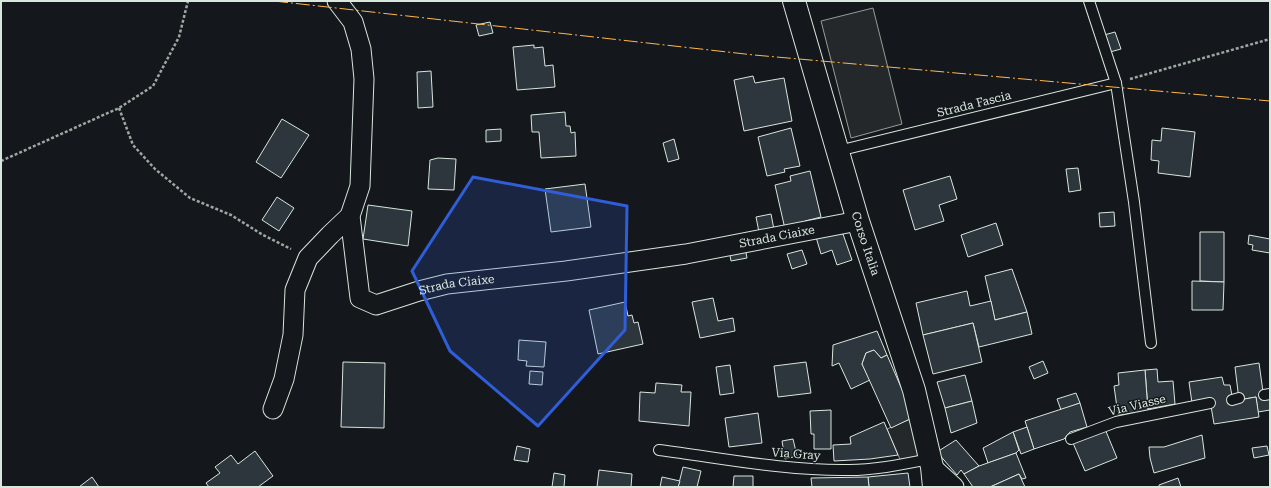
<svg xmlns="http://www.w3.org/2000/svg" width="1271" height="488" font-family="'Roboto Serif',serif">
  <rect width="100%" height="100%" fill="#14181c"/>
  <g fill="#24282b" stroke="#939e99">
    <path d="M873,8l29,116 -51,14 -30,-117z"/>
    <path d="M920,415l10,44 -28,5 -15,-35z"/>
  </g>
  <g fill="#2c363c" stroke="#d8e6dc">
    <path d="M490,22l3,11 -14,3 -3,-11z"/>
    <path d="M1115,32l6,17 -11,3 -6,-17z"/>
    <path d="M534,45v3l9,-1 2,19 8,-1 2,22 -38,3 -4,-43z"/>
    <path d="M431,71l2,36 -15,1 -1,-36z"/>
    <path d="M753,76l2,7 29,-5 8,43 -48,10 -10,-51z"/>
    <path d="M565,112l1,14h4l1,7 4,-1 1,24 -35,2 -2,-26h-7l-1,-17z"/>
    <path d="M282,119l27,16 -28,43 -25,-16z"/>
    <path d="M791,128l9,38 -16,3 1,3 -18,4 -9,-39z"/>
    <path d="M1162,128l33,4 -5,45 -32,-4 1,-12 -8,-1 1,-20 9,1z"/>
    <path d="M501,129v12l-15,1v-12z"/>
    <path d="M674,139l5,20 -11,3 -5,-19z"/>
    <path d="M438,158l18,1 -2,31 -26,-1 2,-29z"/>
    <path d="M1078,168l3,22 -12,2 -3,-23z"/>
    <path d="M810,171l11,46 -16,4 1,3 -21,5 -10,-44 16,-4 -1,-5z"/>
    <path d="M950,176l7,23 -18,6 5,16 -29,9 -12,-40z"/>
    <path d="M585,184l6,43 -40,5 -6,-43z"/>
    <path d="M277,197l17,11 -15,23 -17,-11z"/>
    <path d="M368,205l44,6 -4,35 -45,-7z"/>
    <path d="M1114,212l1,14 -15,1 -1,-14z"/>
    <path d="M771,214l4,21 -15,2 -4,-20z"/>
    <path d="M996,223l7,22 -35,12 -7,-22z"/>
    <path d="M829,232l14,2 9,26 -15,5 -5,-15 -11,4 -5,-17z"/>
    <path d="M1200,232h24v50l-24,-1z"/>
    <path d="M1249,235l21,4v14l-18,-3 1,-5 -5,-1z"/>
    <path d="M745,247l2,11 -16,3 -2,-11z"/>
    <path d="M802,250l5,14 -15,5 -5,-15z"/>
    <path d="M1012,269l15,43 -32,8 -10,-44z"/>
    <path d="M1192,281l32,1 -1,28h-31z"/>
    <path d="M967,291l3,15 21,-5 4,19 32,-8 5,22 -53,13 -6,-24 -50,12 -7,-32z"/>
    <path d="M713,298l5,23 15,-3 2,13 -35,7 -8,-36z"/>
    <path d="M625,302l3,14 4,-1 2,8 4,-1 5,22 -45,10 -9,-44z"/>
    <path d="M973,323l9,39 -49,12 -10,-39z"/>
    <path d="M877,331l10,24 -6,3 -7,-8 -8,3 -4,11 8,16 -19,9 -12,-26 -7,3 1,-21z"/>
    <path d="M519,340l27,2 -2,25 -18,-1 1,-5 -9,-1z"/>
    <path d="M874,350l7,8 6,-3 27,62 -23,11 -29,-64 4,-11z"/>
    <path d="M1043,361l5,12 -14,6 -5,-12z"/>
    <path d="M343,362l42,1 -1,65 -43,-1z"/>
    <path d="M806,362l5,31 -33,4 -4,-31z"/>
    <path d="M1259,363l5,36 6,-1v12l-12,2 -2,-15 -17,3 -4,-33z"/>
    <path d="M730,365l4,28 -14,2 -4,-28z"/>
    <path d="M1157,369l1,13 15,-1 2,23 -27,5 -3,-39z"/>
    <path d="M1145,370l3,41 -30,4 -4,-29 5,-1 -1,-12z"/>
    <path d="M530,371l13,1 -1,13 -13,-1z"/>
    <path d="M965,375l7,26 -27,7 -8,-26z"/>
    <path d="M1222,377l2,8h6l3,16 23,-4 3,20 -45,7 -4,-24 -18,3 -3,-21z"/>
    <path d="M656,383l26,2 -1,7h10l-2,34 -50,-5 1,-29 15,1z"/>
    <path d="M1076,393l4,10 -19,7 -4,-11z"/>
    <path d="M972,401l5,22 -26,10 -6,-25z"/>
    <path d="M1080,403l7,24 -17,5 -6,7 -30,10 -9,-28z"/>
    <path d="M831,410v39h-17v-15h-3l-1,-23z"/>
    <path d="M758,413l4,30 -33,4 -4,-29z"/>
    <path d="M884,422l14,33 -28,4 -36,2 -1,-16 18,-1 -1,-7z"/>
    <path d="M1027,427l7,22 -13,5 -8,-22z"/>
    <path d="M1105,429l12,29 -32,13 -12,-28z"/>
    <path d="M1013,432l6,18 -3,3 -28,10 -5,-15z"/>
    <path d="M1202,435l3,23 -51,15 -4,-15 -1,-11h15z"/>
    <path d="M793,439l4,17 -12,3 -3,-18z"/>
    <path d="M956,440l23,26 -15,8 -3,-4 -4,5 -20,-23z"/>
    <path d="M517,446l13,3 -2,13 -14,-2z"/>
    <path d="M1267,446l2,9 -15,3 -2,-10z"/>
    <path d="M255,451l18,25 -15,11h-49l-3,-4 14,-10 -5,-6 16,-12 7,9z"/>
    <path d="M1016,453l10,25 -4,1 -3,-5 -29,13h-17l-9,-13 15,-8z"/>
    <path d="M683,467l18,4 -4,16h-19z"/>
    <path d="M599,470l33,4 -1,13h-34z"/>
    <path d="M554,473l11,2 -1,12h-12z"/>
    <path d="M908,473l2,14h-41l-1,-10z"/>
    <path d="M1019,474l6,13h-35z"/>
    <path d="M734,476h19v11h-20z"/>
    <path d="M92,477l7,10h-20z"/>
    <path d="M662,477l18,4 -2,6h-18z"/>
    <path d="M868,477l1,10h-57l-1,-9z"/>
    <path d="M1178,478l3,9h-22v-2z"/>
  </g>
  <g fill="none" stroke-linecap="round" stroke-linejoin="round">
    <g stroke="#d8e6dc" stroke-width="12">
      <g id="lane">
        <path d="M1089,1l27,82 18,119 17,141"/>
        <path d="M838,151l278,-68"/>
        <path d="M1264,395l6,-1"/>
        <path d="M1232,400l7,-2"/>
        <path d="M1071,439l45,-17 94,-19"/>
        <path d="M659,450c63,8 126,21 190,20 27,0 55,-6 81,-11"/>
      </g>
    </g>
    <g stroke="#d8e6dc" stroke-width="21">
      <g id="street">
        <path id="s1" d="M337,1l16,21 8,27 3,30 -4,107 -10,30 10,82 16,7 43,-14 28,-7 119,-13 120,-17 172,-33"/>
        <path d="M273,409l11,-30 9,-44 2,-45 13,-32 22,-23 20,-19"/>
        <path d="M932,467l22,20"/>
      </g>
    </g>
    <g stroke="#d8e6dc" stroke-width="24">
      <g id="secondary">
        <path id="s2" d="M794,1l64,220 56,169 18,77 2,20"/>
      </g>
    </g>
    <g stroke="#9da8a2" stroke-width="2.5" stroke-dasharray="3 2" stroke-linecap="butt">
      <path d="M1130,79l140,-40"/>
      <path d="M119,108l14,37 22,24 35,29 41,17 32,20 28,14"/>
      <path d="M1,161l118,-53 34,-22 26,-49 9,-36"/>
    </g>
    <use href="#lane" stroke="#14181c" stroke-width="10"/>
    <use href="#street" stroke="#14181c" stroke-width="19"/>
    <use href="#secondary" stroke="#14181c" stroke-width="22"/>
    <path stroke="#ffb74d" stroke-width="1" stroke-dasharray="14 3 2 3" stroke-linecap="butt" d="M274,1l480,54 516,46"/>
  </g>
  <path fill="#305dd8" fill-opacity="0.2" stroke="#305dd8" stroke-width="3" stroke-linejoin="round" d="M473,177l154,29 -2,124 -87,96 -88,-75 -38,-80z"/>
  <g text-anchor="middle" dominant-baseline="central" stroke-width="3" stroke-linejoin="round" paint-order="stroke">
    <g font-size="12" fill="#d8e6dc" stroke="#14181c">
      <text transform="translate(974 104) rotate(-14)">Strada Fascia</text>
      <text stroke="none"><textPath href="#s1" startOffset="731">Strada Ciaixe</textPath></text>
      <text stroke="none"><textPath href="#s2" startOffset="253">Corso Italia</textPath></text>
      <text stroke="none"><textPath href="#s1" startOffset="407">Strada Ciaixe</textPath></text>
      <text transform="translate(1137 405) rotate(-13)">Via Viasse</text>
      <text transform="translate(796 454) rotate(4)">Via Gray</text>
    </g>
  </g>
  <rect width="1271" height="488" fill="none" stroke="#d8e6dc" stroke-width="4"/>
</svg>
